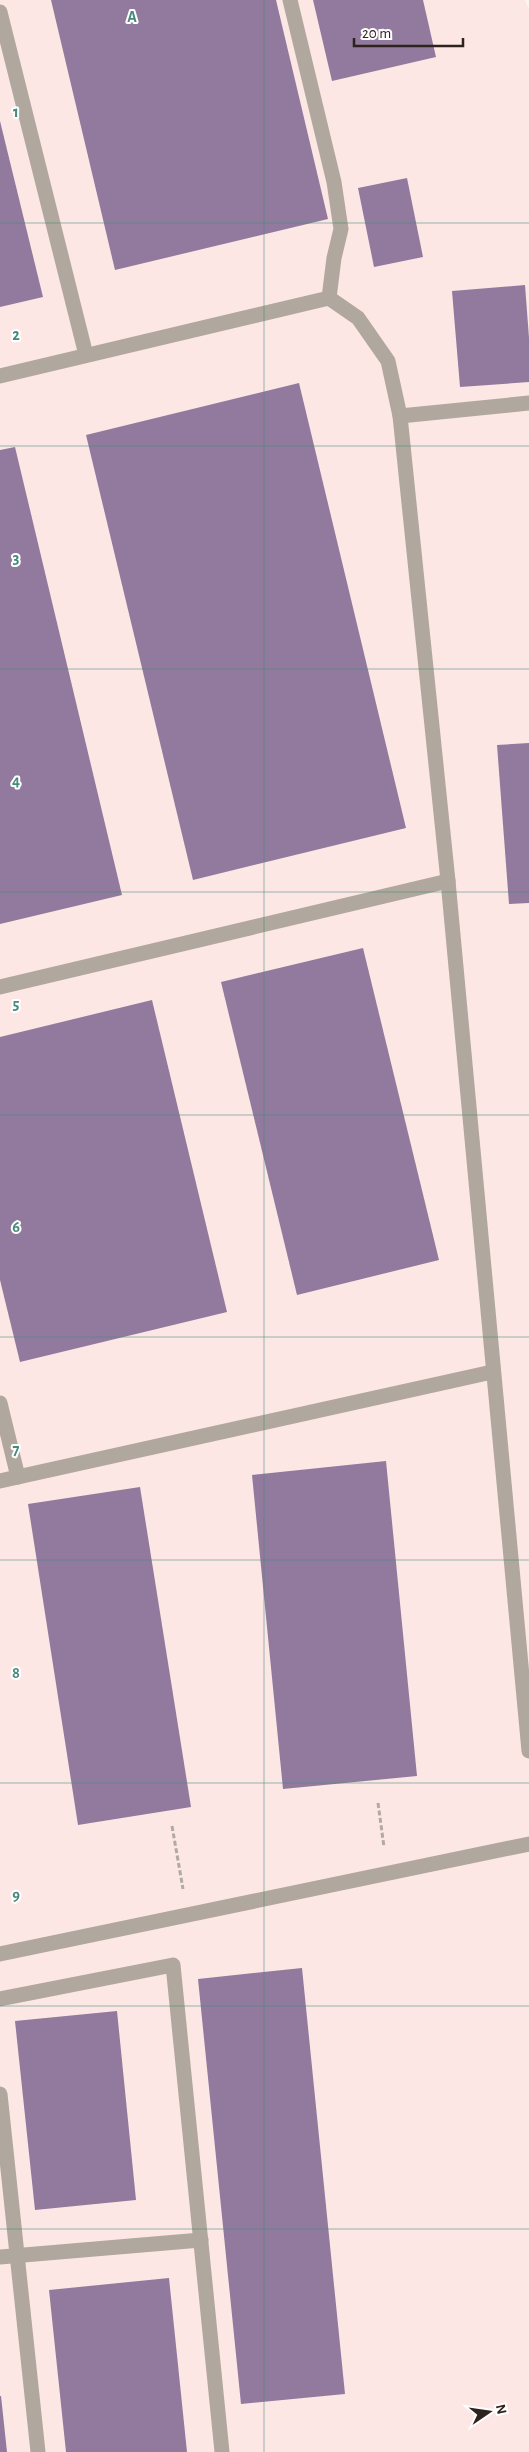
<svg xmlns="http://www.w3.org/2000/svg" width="529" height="2452" font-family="'Alegreya Sans',sans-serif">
  <rect width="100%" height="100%" fill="#fbf6f2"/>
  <path fill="#fde7e4" d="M0,0h525l4,9v2443h-529z"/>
  <g fill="#917a9e">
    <path d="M51,0h225l52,219 -213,51z"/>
    <path d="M313,0h110l13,57 -104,24z"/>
    <path d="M0,121l43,176 -43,10z"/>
    <path d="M407,178l16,79 -49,10 -16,-79z"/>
    <path d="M525,285l4,53v44l-69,5 -8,-96z"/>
    <path d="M299,383l107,445 -213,52 -107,-445z"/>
    <path d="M15,447l107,448 -122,29v-474z"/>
    <path d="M529,743v160l-20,1 -12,-159z"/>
    <path d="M363,948l76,312 -142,35 -76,-313z"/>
    <path d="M152,1000l75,312 -207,50 -20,-82v-243z"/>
    <path d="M386,1461l31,315 -134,13 -31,-314z"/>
    <path d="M140,1487l51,320 -113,18 -50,-321z"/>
    <path d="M302,1968l43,426 -104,10 -43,-425z"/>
    <path d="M117,2011l19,189 -101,10 -20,-189z"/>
    <path d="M169,2278l18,174h-121l-17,-162z"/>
    <path d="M0,2396h1l6,56h-7z"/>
  </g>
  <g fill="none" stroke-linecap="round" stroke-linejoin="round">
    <g stroke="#b0a9a5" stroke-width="3" stroke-dasharray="5 2.5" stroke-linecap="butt">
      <path d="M378,1803l6,44"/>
      <path d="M172,1826l11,63"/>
    </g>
    <g stroke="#b0a89e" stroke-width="15">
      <path d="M290,0l44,182 7,47 -7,29 -5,40"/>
      <path d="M0,12l86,343"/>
      <path d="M0,376l329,-78 29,20 30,43 12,55 48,465 81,870"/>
      <path d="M400,416l129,-13"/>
      <path d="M0,987l448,-106"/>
      <path d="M0,1403l18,74"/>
      <path d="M0,1481l492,-109"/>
      <path d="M0,1954l529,-110"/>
      <path d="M0,1999l173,-34 49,487"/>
      <path d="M0,2094l38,358"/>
      <path d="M0,2257l201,-17"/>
    </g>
  </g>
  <path fill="none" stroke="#478a7c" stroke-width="1" stroke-opacity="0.55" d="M264,0v2452M0,223h529M0,446h529M0,669h529M0,892h529M0,1115h529M0,1337h529M0,1560h529M0,1783h529M0,2006h529M0,2229h529"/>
  <g font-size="16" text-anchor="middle" font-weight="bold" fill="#478a7c" stroke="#fff" stroke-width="4" stroke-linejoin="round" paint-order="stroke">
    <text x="132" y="22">A</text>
    <text x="16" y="117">1</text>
    <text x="16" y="340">2</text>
    <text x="16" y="563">3</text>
    <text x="16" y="786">4</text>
    <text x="16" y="1009">5</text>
    <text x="16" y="1232">6</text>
    <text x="16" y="1455">7</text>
    <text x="16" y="1678">8</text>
    <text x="16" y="1900">9</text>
  </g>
  <g transform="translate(489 2412) rotate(77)" stroke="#ffffff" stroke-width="4" paint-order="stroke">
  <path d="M0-4L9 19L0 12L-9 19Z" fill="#2d221c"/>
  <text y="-8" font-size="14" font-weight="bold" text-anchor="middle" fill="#2d221c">N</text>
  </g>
  <path d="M354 38v8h109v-8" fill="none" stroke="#2d221c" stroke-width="2.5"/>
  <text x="362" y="38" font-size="15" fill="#2d221c" stroke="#ffffff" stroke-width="4" paint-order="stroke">20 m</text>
</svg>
